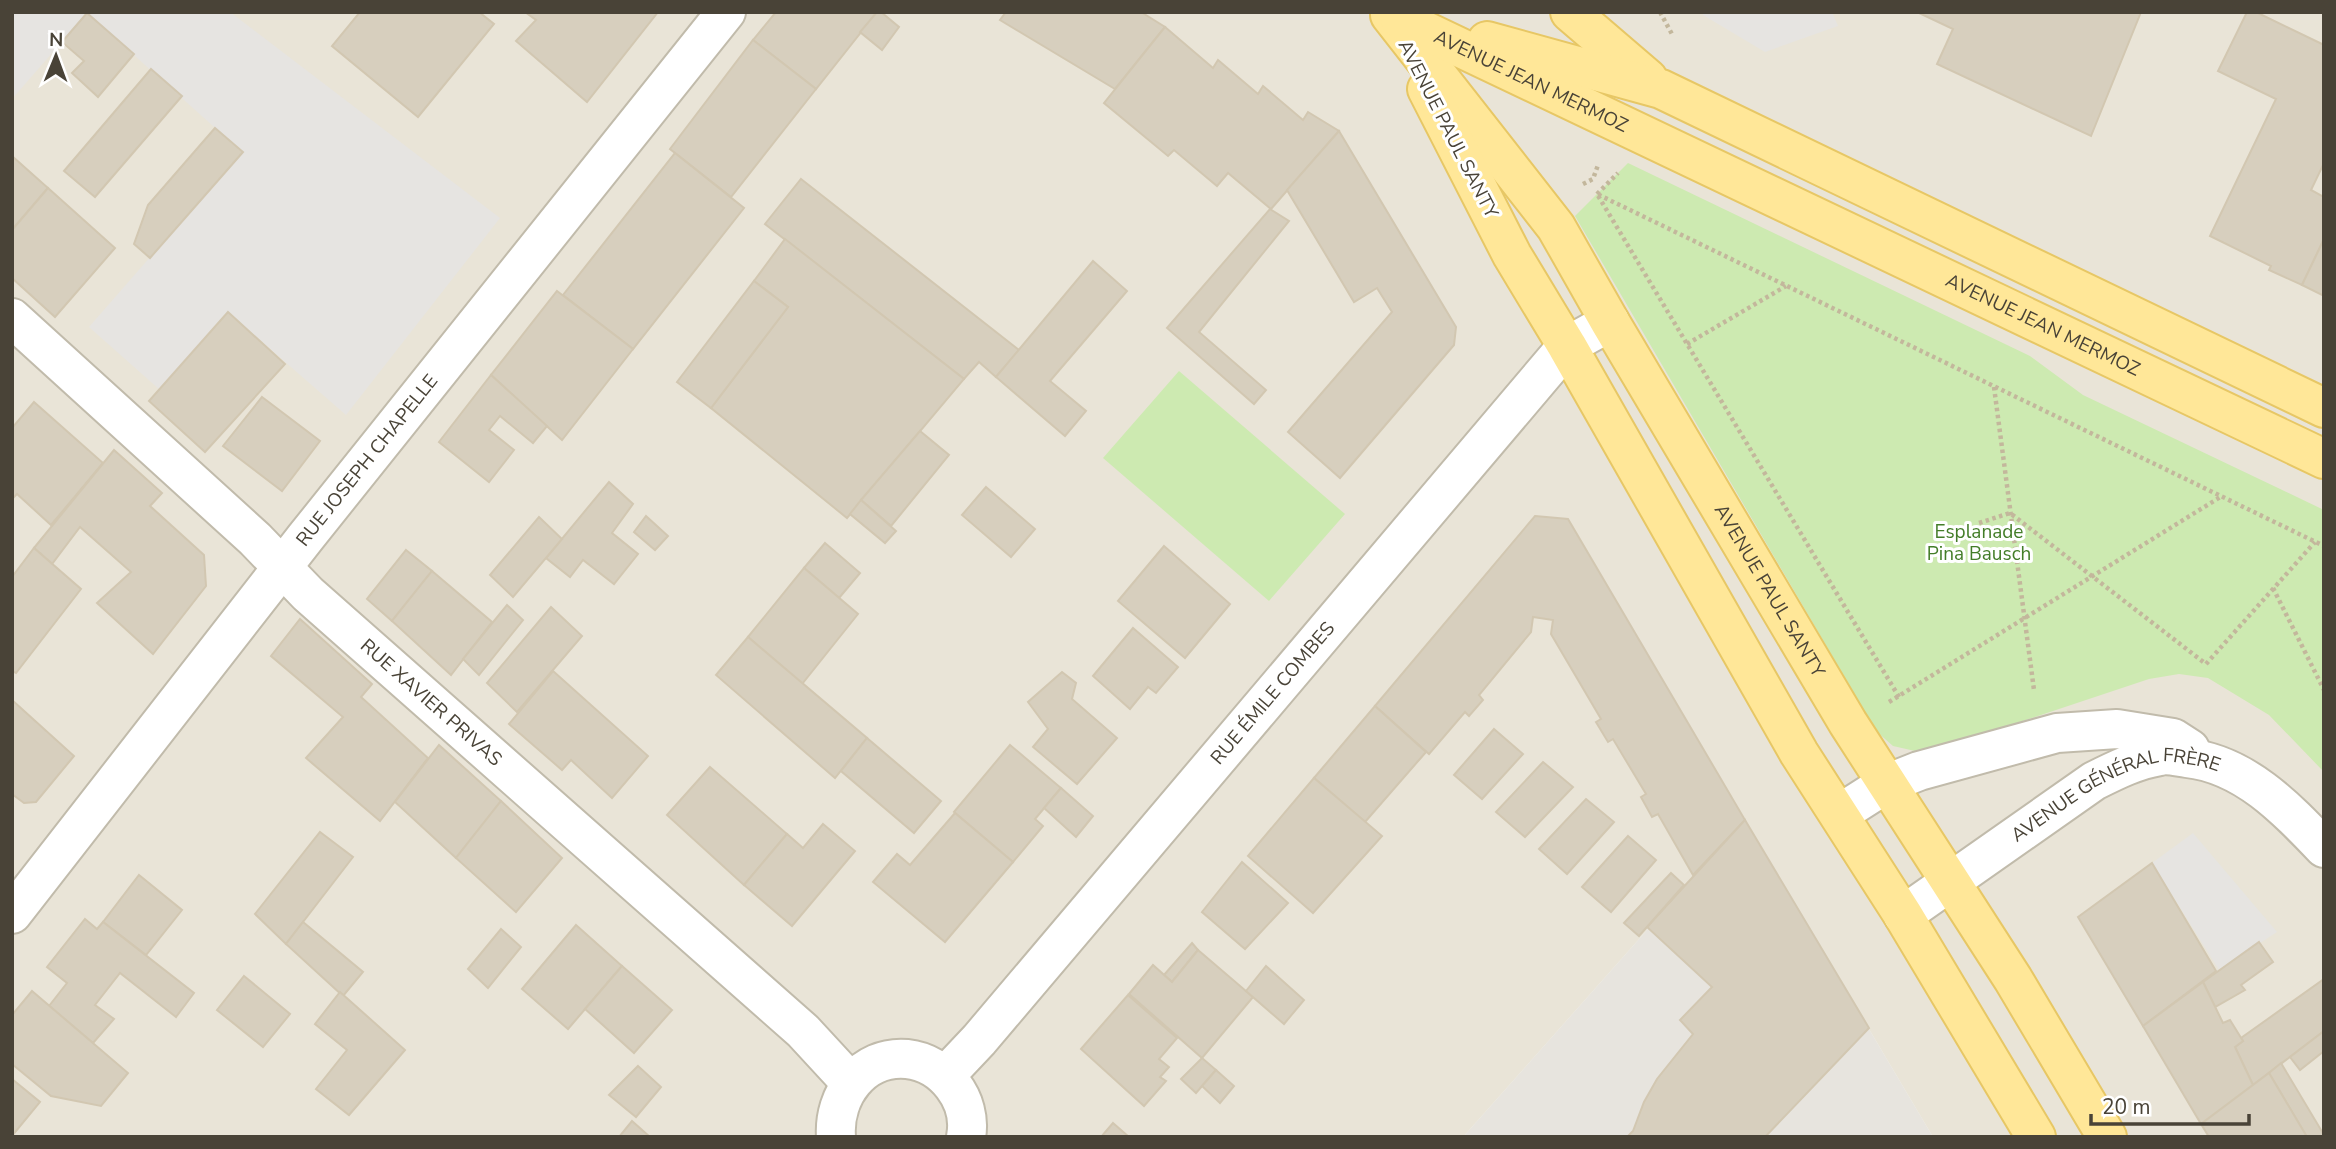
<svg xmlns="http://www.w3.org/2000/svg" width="2336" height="1149" font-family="'Nunito Sans',sans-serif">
  <rect width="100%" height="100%" fill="#f5f2e9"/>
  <path fill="#e9e4d7" d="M12,12h2312v1125h-391l-188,-317 -282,317h-1451z"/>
  <path fill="#e7e4de" d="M1745,820l188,317h-470z"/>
  <g fill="#cdeab1">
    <path d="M1628,163l402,193 53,39 241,115v262l-55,-57 -61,-37 -29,-4 -30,5 -195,65 -39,7 -22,-5 -17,-15 -301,-515z"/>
    <path d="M1179,371l166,143 -76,87 -166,-143z"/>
  </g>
  <g fill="#e6e4e1">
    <path d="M12,12h218l270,206 -154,197 -118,-103 -68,78 -71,-63 153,-175 -155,-139 -75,86z"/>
    <path d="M1703,12h129l6,14 -73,26 -62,-37z"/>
    <path d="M2193,833l84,99 -58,38 -67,-107z"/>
  </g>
  <g fill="#d7cfbe" stroke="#d2c7b1" stroke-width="2">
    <path d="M360,12h119l15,12 -76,93 -86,-71z"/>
    <path d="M525,12h133l-71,90 -71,-61 20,-21z"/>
    <path d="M776,12h101l-61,77 -63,-49z"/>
    <path d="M877,12h4l18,15 -17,23 -22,-18z"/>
    <path d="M1006,12h135l24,15 -50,62 -115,-69z"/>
    <path d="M1917,12h224l-50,124 -154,-72 16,-35z"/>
    <path d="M2247,12h9l68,33v118l-13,27 13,7v42l-22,46 -33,-15 2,-4 -61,-30 66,-137 -58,-28z"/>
    <path d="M87,13l47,41 -36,43 -26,-24 12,-12 -22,-19z"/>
    <path d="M1165,27l48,41 5,-8 40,34 5,-8 40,34 5,-8 31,19 -68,78 -43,-36 -11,13 -43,-36 -6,6 -64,-53z"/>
    <path d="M753,40l63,49 -85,108 -61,-48z"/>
    <path d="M151,69l31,27 -87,101 -31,-26z"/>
    <path d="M215,128l28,24 -93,106 -16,-14 14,-39z"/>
    <path d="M1339,131l117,196 -2,18 -114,133 -52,-46 104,-120 -15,-24 -23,14 -67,-112z"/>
    <path d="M675,153l69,55 -111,141 -70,-54z"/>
    <path d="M12,156l36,32 -36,42z"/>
    <path d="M801,179l218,171 -23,27 -17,-15 -15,17 -199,-155z"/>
    <path d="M48,188l67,60 -60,69 -43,-39v-48z"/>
    <path d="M1270,209l19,12 -90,111 67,58 -12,14 -87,-76z"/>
    <path d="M785,239l179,140 -117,139 -136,-110 77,-101 -34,-26z"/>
    <path d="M2324,239v57l-22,-11z"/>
    <path d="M1093,261l34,30 -77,90 36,30 -21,25 -69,-59z"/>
    <path d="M754,281l34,26 -77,101 -34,-26z"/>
    <path d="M557,291l76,58 -71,91 -71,-65z"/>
    <path d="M228,312l57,52 -80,88 -56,-51z"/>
    <path d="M491,375l56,51 -14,17 -33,-27 -11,14 25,20 -25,32 -50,-40z"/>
    <path d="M262,397l58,44 -38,50 -59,-45z"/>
    <path d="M34,402l69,61 -52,62 -34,-31 -5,5v-71z"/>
    <path d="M920,431l29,24 -58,71 -30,-26z"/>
    <path d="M114,450l48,43 -12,13 54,49 2,31 -53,68 -56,-51 34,-31 -51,-45 -28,37 -18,-16z"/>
    <path d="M609,482l24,22 -21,29 26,21 -24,30 -31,-24 -13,17 -24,-19z"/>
    <path d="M986,487l49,42 -24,28 -49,-42z"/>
    <path d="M861,500l35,31 -11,12 -35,-29z"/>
    <path d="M646,516l22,20 -13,14 -21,-18z"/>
    <path d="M1535,516l33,3 177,301 -52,55 -35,-61 -6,3 -11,-20 5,-3 -33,-55 -5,3 -12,-20 5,-3 -50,-85 2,-14 -20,-3 -2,15 -52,63 4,5 -14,16 -4,-4 -36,42 -54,-48z"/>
    <path d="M539,517l23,22 -49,58 -23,-22z"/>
    <path d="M825,543l35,30 -21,25 -35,-30z"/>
    <path d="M1164,546l66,58 -45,54 -67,-57z"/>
    <path d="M34,548l47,41 -65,84 -4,-2v-94z"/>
    <path d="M406,550l26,21 -40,50 -25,-22z"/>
    <path d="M804,568l54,46 -56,70 -54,-47z"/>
    <path d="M432,571l60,51 -41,53 -59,-54z"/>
    <path d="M507,605l16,15 -44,55 -16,-16z"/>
    <path d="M551,607l31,29 -65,76 -30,-29z"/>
    <path d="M300,619l72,65 -11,13 67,61 -48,63 -74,-63 37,-41 -72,-61z"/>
    <path d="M1133,628l45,39 -22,26 -8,-6 -18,22 -37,-33z"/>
    <path d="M748,637l119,101 -32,40 -119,-103z"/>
    <path d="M553,671l95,85 -36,42 -41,-38 -9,10 -53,-46z"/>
    <path d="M1062,672l14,11 -4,16 45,39 -40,46 -44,-37 15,-18 -20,-27z"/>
    <path d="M12,700l62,56 -38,46 -12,1 -12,-9z"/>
    <path d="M1375,706l51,46 -61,70 -51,-44z"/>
    <path d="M1494,729l29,25 -41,45 -28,-24z"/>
    <path d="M867,738l74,63 -27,32 -73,-62z"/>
    <path d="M439,745l62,56 -45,57 -61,-56z"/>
    <path d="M1010,745l51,43 -26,31 8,7 -30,36 -59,-50z"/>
    <path d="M1543,762l30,25 -48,50 -29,-25z"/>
    <path d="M710,767l77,67 -43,51 -77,-70z"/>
    <path d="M1314,778l68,58 -69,77 -65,-57z"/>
    <path d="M1061,788l32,28 -17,21 -32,-29z"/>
    <path d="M1586,799l28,23 -47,52 -28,-25z"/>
    <path d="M501,801l61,57 -46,54 -60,-54z"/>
    <path d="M955,813l58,49 -68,80 -72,-60 24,-28 13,11z"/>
    <path d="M1745,820l124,208 -104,109h-138l6,-6 11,-29 13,-23 36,-45 -13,-14 32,-33 -65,-60z"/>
    <path d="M823,824l32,27 -63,75 -48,-41 43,-51 16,14z"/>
    <path d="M320,832l33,25 -67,87 -31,-30z"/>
    <path d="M1628,836l28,24 -45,52 -29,-25z"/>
    <path d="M1242,862l46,41 -43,46 -43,-37z"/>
    <path d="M2152,863l64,108 -73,55 -65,-109z"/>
    <path d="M1671,873l13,12 -45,51 -15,-13z"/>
    <path d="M139,875l43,35 -36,45 -43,-33z"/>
    <path d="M85,919l12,10 6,-7 91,71 -18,24 -56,-44 -25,32 19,14 -21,24 -44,-37 18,-23 -20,-16z"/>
    <path d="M303,922l60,50 -20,24 -57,-52z"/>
    <path d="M576,925l46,41 -54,63 -46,-40z"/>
    <path d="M501,929l20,18 -33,41 -20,-19z"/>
    <path d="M2259,942l14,20 -32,23 4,5 -30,17 -12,-25z"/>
    <path d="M1192,943l6,7 -26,32 -8,-7z"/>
    <path d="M1198,950l55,47 -51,61 -73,-64 24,-29 19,17z"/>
    <path d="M622,966l50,44 -38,43 -49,-44z"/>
    <path d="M1266,966l38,34 -20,24 -38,-33z"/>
    <path d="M244,976l46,38 -27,33 -46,-37z"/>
    <path d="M2324,979v52l-71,54 -18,-38 8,-6 -2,-3z"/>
    <path d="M2203,982l20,41 7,-3 13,21 -8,6 18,38 -52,39 -58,-98z"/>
    <path d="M32,991l96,82 -27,33 -50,-10 -39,-32v-49z"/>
    <path d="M340,992l65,58 -56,65 -33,-26 31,-39 -32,-26z"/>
    <path d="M1128,995l49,43 -18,21 10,8 -9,10 6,4 -22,25 -63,-57z"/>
    <path d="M2324,1031v20l-24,19 -10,-13z"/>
    <path d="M1202,1058l14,12 -20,23 -15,-14z"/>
    <path d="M2281,1063l43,72v2h-17l-38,-64z"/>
    <path d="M638,1066l23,21 -25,30 -27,-22z"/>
    <path d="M1216,1070l18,16 -14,17 -18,-17z"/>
    <path d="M2269,1073l38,64h-98l-8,-13z"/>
    <path d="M12,1079l28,23 -28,34z"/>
    <path d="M632,1121l18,16h-31z"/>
    <path d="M1113,1123l16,14h-28z"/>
  </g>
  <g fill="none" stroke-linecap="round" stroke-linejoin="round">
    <g stroke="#c1bbab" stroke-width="42">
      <g id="minor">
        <path id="s1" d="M12,318l243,221 53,55 495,437 48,52"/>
        <path d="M1839,814l47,-30 33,-13 138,-38 60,-4 56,9 17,11"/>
        <path id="s2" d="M12,914l293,-376 421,-526"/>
        <path id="s3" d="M1903,915l191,-134c22,-11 42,-21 66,-25 8,-2 18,1 27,2 57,6 99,50 137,90"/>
        <path id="s4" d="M945,1076l34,-36 588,-694 43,-24"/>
        <path d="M836,1137c-3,-41 26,-82 71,-78 37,4 66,41 59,78"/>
      </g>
    </g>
    <g stroke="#e7c765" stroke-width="42">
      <g id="major">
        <path d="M1570,12l78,67"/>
        <path id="s5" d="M1390,15l166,212 54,95 238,401 165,256 94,158"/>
        <path id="s6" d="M1400,19l924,440"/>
        <path d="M1487,41l174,48 663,319"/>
        <path d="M1427,89l85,166 55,91 232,407 104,162 133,222"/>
      </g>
    </g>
    <g stroke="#c3b79c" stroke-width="4.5" stroke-dasharray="3.5 3.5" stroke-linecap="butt">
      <path d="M1660,12l13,24"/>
      <path d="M1583,184l10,-5 5,-14"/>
      <path d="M1597,194l21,-21"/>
      <path d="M1687,344l99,-58"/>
      <path d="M1994,387l40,303"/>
      <path d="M1979,523l31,-10 196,151 109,-122"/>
      <path d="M2273,588l51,102"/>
      <path d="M1899,697l-302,-503 727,352"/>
      <path d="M1889,702l333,-206"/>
    </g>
    <use href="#minor" stroke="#fff" stroke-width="38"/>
    <use href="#major" stroke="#ffe798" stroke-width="38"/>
  </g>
  <g text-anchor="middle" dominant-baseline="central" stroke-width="6" stroke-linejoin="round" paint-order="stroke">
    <g font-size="19" fill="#494337" stroke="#fff">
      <text stroke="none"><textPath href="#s6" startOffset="145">AVENUE JEAN MERMOZ</textPath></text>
      <text transform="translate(1448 129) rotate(63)">AVENUE PAUL SANTY</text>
      <text stroke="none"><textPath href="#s6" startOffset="712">AVENUE JEAN MERMOZ</textPath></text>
      <text stroke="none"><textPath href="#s2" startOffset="576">RUE JOSEPH CHAPELLE</textPath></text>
      <text stroke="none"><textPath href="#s5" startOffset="691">AVENUE PAUL SANTY</textPath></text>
      <text stroke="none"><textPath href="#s4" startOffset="504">RUE ÉMILE COMBES</textPath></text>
      <text stroke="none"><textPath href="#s1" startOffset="569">RUE XAVIER PRIVAS</textPath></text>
      <text stroke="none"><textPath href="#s3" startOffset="250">AVENUE GÉNÉRAL FRÈRE</textPath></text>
    </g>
    <g font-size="19" fill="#437d28" stroke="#fff">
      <text x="1979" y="532">Esplanade<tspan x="1979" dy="22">Pina Bausch</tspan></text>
    </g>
  </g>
  <rect width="2336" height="1149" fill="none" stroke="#494337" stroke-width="28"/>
  <g transform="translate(56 56) rotate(1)" stroke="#ffffff" stroke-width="5" paint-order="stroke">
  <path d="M0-5L12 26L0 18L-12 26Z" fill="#494337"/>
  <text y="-10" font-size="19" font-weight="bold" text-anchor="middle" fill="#494337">N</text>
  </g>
  <path d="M2091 1114v10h158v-10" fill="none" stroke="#494337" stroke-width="3.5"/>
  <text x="2102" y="1114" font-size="21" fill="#494337" stroke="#ffffff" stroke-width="5" paint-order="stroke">20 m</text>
</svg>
